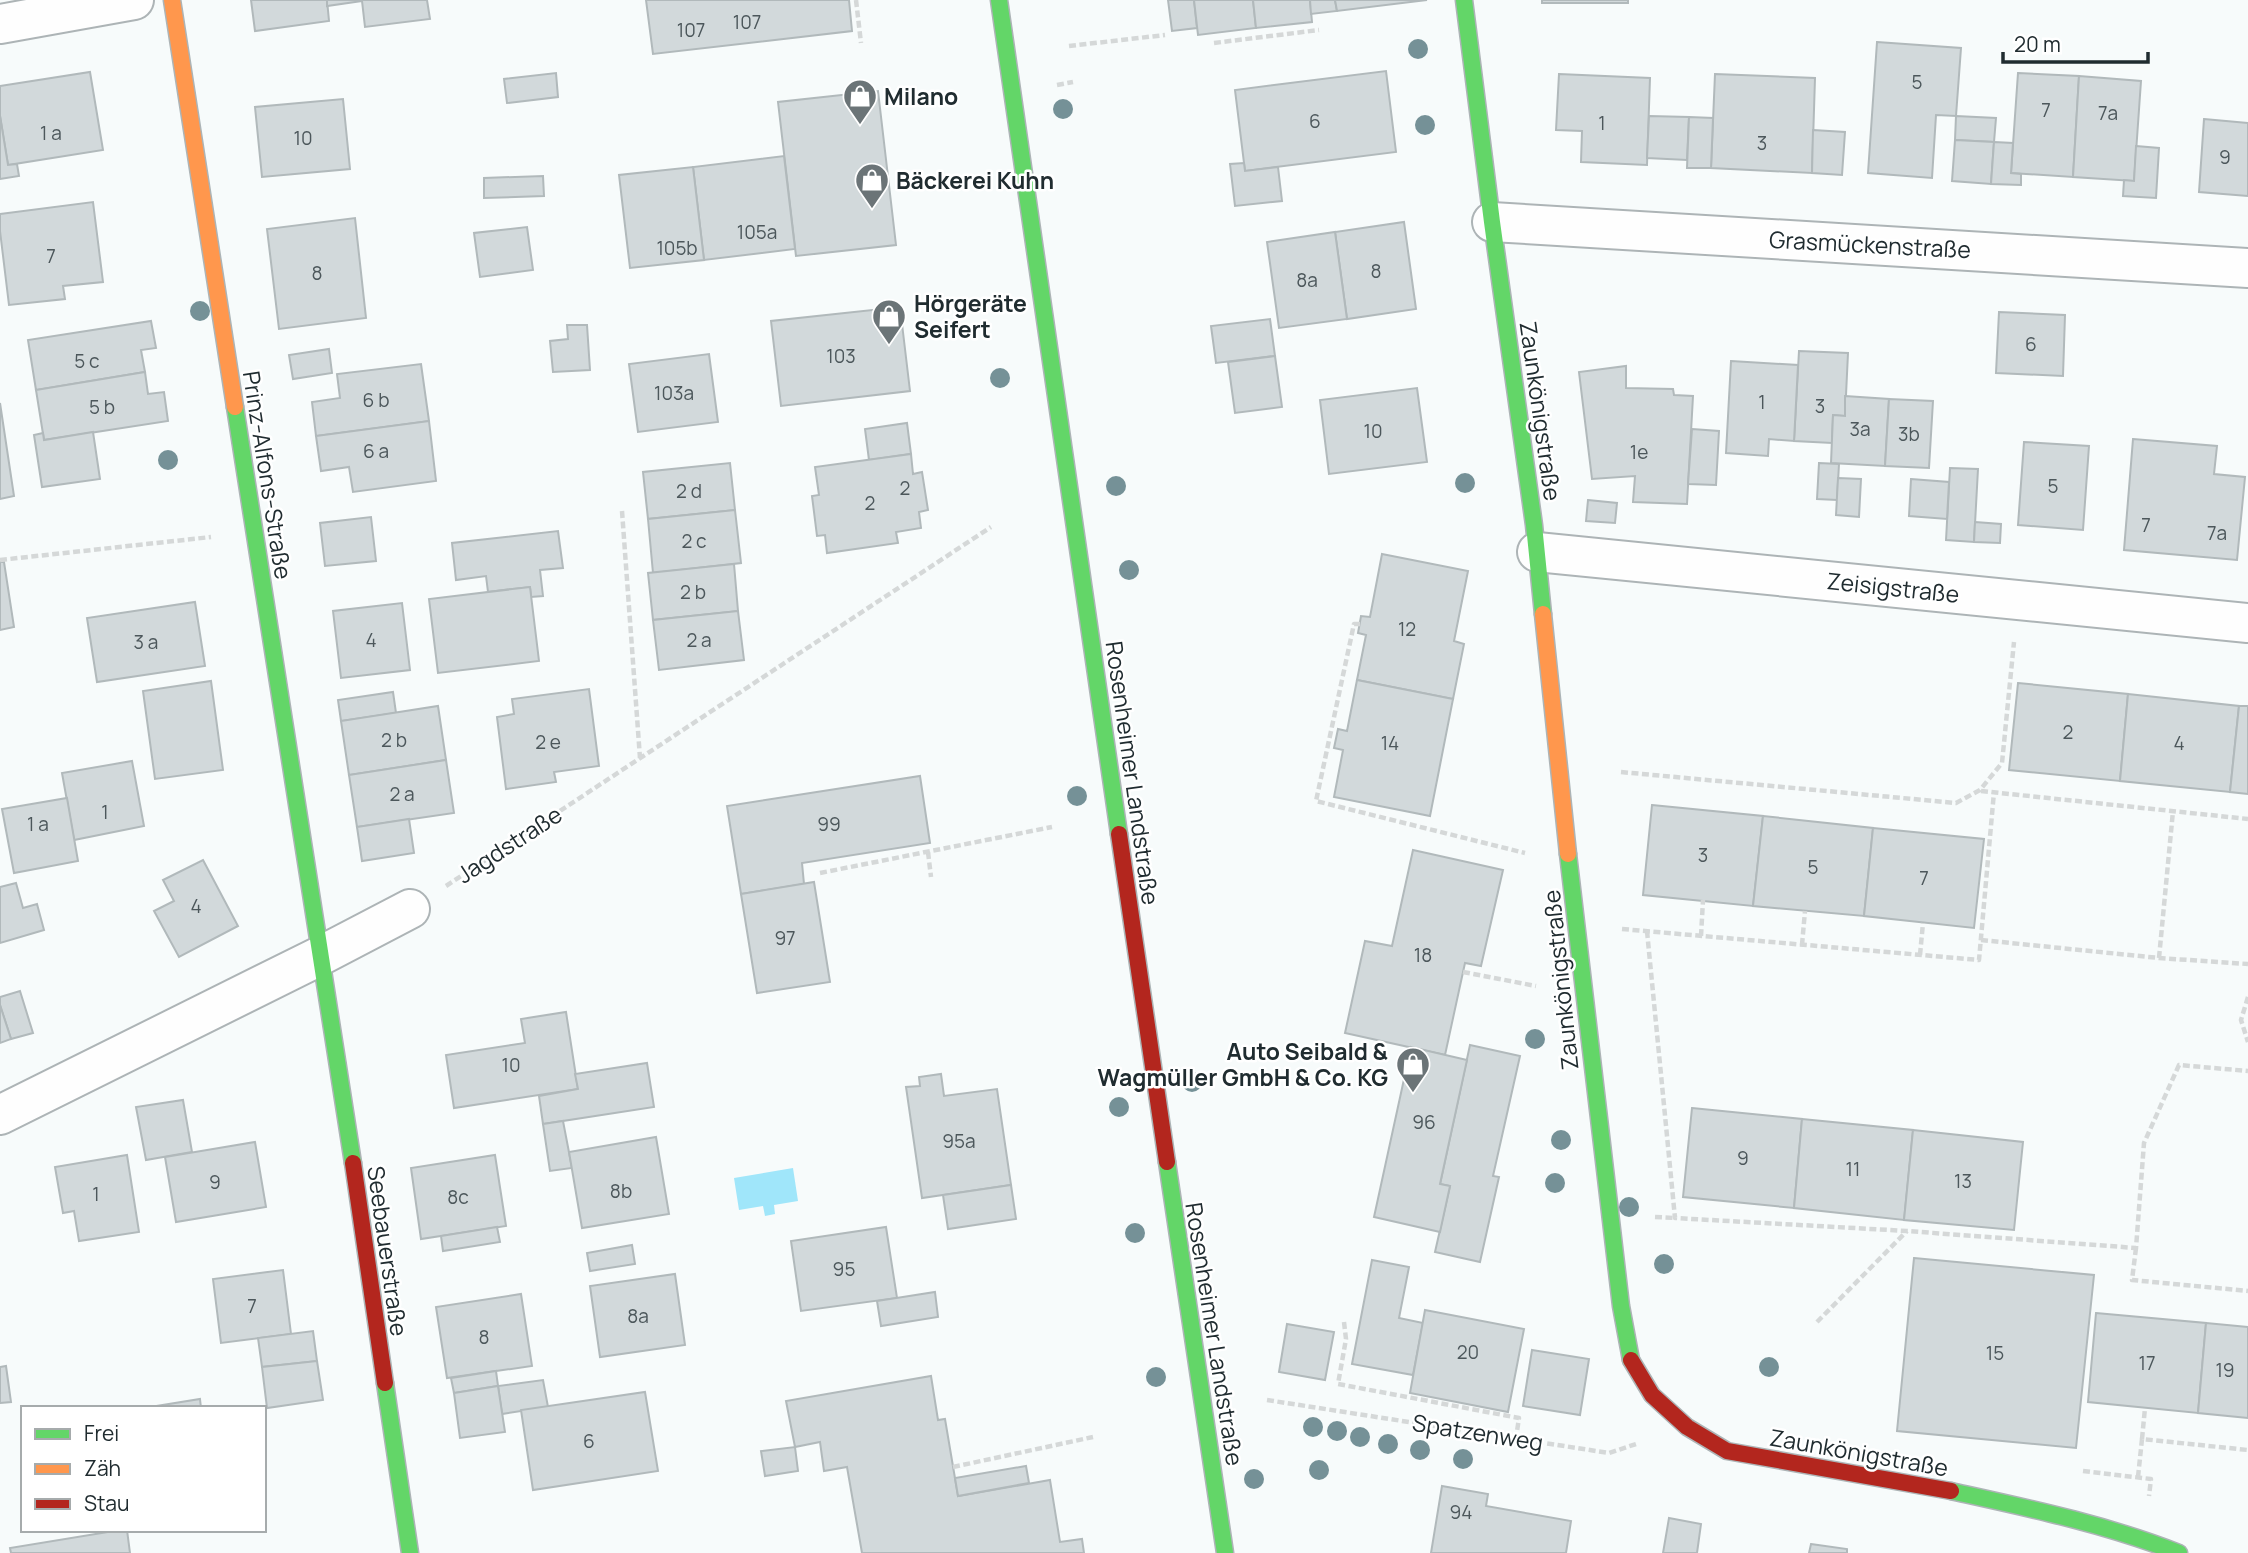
<svg xmlns="http://www.w3.org/2000/svg" width="2248" height="1553" font-family="Manrope,sans-serif">
  <rect width="100%" height="100%" fill="#f7fbfb"/>
  <path fill="#a0e6fa" d="M793,1168l5,33 -24,4 1,9 -10,2 -2,-10 -24,4 -5,-32z"/>
  <g fill="#d2d9db" stroke="#b1b9bb" stroke-width="2">
    <path d="M251,0h76l2,21 -74,10z"/>
    <path d="M327,0h100l3,19 -65,8 -3,-26 -35,5z"/>
    <path d="M646,0h203l3,31 -199,23z"/>
    <path d="M1168,0h26l3,28 -25,3z"/>
    <path d="M1194,0h59l3,28 -58,7z"/>
    <path d="M1253,0h57l2,22 -56,6z"/>
    <path d="M1310,0h25l2,11 -26,3z"/>
    <path d="M1335,0h92l-90,11z"/>
    <rect x="1542" y="0" width="86" height="3"/>
    <path d="M1877,42l84,6 -5,68 -20,-1 -4,63 -64,-5z"/>
    <path d="M1386,71l10,81 -151,19 -10,-81z"/>
    <path d="M90,72l13,78 -95,15 -8,-49v-30z"/>
    <path d="M556,73l2,24 -51,6 -3,-24z"/>
    <path d="M2018,73l61,3 -6,101 -62,-4z"/>
    <path d="M1559,74l91,4 -3,87 -66,-3 1,-31 -26,-1z"/>
    <path d="M1715,74l100,4 -3,95 -101,-5z"/>
    <path d="M2079,76l62,5 -7,100 -61,-4z"/>
    <path d="M878,91l18,154 -100,11 -18,-154z"/>
    <path d="M343,99l7,70 -88,8 -7,-70z"/>
    <path d="M0,116l8,49 9,-1 2,12 -19,3z"/>
    <path d="M1649,116l40,1 -2,43 -40,-2z"/>
    <path d="M1956,116l40,2 -2,24 -39,-2z"/>
    <path d="M1689,117l24,1 -2,50h-24z"/>
    <path d="M2204,119l44,4v73l-49,-4z"/>
    <path d="M1813,130l32,2 -3,43 -30,-2z"/>
    <path d="M1955,140l39,2 -3,42 -39,-3z"/>
    <path d="M1994,142l19,1 -2,30 10,1v11l-30,-1z"/>
    <path d="M2136,146l23,2 -3,50 -33,-2 1,-16 10,1z"/>
    <path d="M784,156l11,93 -91,11 -11,-93z"/>
    <path d="M1244,163l1,8 33,-4 4,34 -47,5 -5,-42z"/>
    <path d="M693,167l11,93 -74,8 -11,-93z"/>
    <path d="M543,176l1,20 -60,2v-20z"/>
    <path d="M93,202l10,80 -40,4 2,13 -56,6 -9,-74v-17z"/>
    <path d="M355,218l11,100 -87,11 -12,-100z"/>
    <path d="M1404,222l12,87 -69,10 -12,-87z"/>
    <path d="M527,227l6,43 -53,7 -6,-44z"/>
    <path d="M1335,232l12,87 -68,9 -12,-86z"/>
    <path d="M900,307l10,84 -129,15 -10,-85z"/>
    <path d="M1999,312l66,3 -2,61 -67,-3z"/>
    <path d="M1270,319l5,37 -59,7 -5,-37z"/>
    <path d="M151,321l5,27 -15,2 4,22 -109,18 -8,-50z"/>
    <path d="M567,325h20l3,45 -37,2 -3,-31 18,-2z"/>
    <path d="M329,349l3,24 -39,6 -4,-24z"/>
    <path d="M1799,351l49,2 -3,63 -12,-1 -1,28 -38,-2z"/>
    <path d="M709,354l9,68 -80,10 -9,-68z"/>
    <path d="M1275,356l7,51 -47,6 -7,-51z"/>
    <path d="M1731,361l67,4 -4,76 -25,-2 -1,17 -42,-3z"/>
    <path d="M421,364l8,57 -113,15 -4,-34 28,-4 -3,-24z"/>
    <path d="M1626,366v22l47,1 1,6 19,1 -6,108 -54,-2 2,-26 -43,3 -13,-107z"/>
    <path d="M145,372l3,22 16,-2 4,29 -124,19 -8,-50z"/>
    <path d="M1417,388l10,74 -98,12 -9,-74z"/>
    <path d="M1845,396l44,3 -4,67 -54,-3 2,-48 12,1z"/>
    <path d="M1889,399l44,2 -4,67 -44,-2z"/>
    <path d="M0,403l14,93 -14,3z"/>
    <path d="M429,421l7,60 -83,11 -4,-25 -28,4 -5,-35z"/>
    <path d="M907,423l4,31 -42,6 -4,-31z"/>
    <path d="M1692,429l27,2 -3,54 -28,-1z"/>
    <path d="M93,432l7,47 -58,8 -8,-52 9,-2 1,7z"/>
    <path d="M2133,439l84,7 -3,28 31,3 -8,83 -113,-10z"/>
    <path d="M2024,442l65,4 -6,84 -65,-5z"/>
    <path d="M911,454l2,20 9,-2 6,38 -9,2 2,16 -25,4 2,11 -71,10 -2,-18 -8,1 -5,-40 7,-1 -4,-28z"/>
    <path d="M730,463l5,47 -87,9 -5,-47z"/>
    <path d="M1819,463l20,1 -2,36 -20,-1z"/>
    <path d="M1950,468l28,1 -4,73 -28,-2z"/>
    <path d="M1838,478l23,1 -2,38 -23,-2z"/>
    <path d="M1911,479l38,3 -2,37 -38,-3z"/>
    <path d="M1588,500l29,3 -2,20 -29,-2z"/>
    <path d="M735,510l6,53 -88,10 -5,-54z"/>
    <path d="M371,517l5,44 -51,5 -5,-43z"/>
    <path d="M1975,522l26,2 -1,19 -26,-1z"/>
    <path d="M558,531l5,37 -23,2 3,26 -12,1 -1,-10 -42,5 -2,-16 -30,4 -4,-37z"/>
    <path d="M1382,554l86,17 -14,70 10,3 -11,55 -96,-19 9,-45 -8,-2 3,-17 9,1z"/>
    <path d="M0,562h4l10,65 -14,3z"/>
    <path d="M734,564l4,47 -85,9 -5,-47z"/>
    <path d="M530,587l9,74 -101,12 -9,-74z"/>
    <path d="M195,602l10,64 -108,16 -10,-64z"/>
    <path d="M402,603l8,67 -69,8 -8,-67z"/>
    <path d="M738,611l6,49 -85,10 -6,-50z"/>
    <path d="M1357,680l96,19 -23,117 -96,-19 9,-47 -9,-2 4,-19 9,2z"/>
    <path d="M211,681l12,89 -68,9 -12,-88z"/>
    <path d="M2018,683l110,11 -8,87 -111,-11z"/>
    <path d="M589,689l10,77 -45,6 2,10 -50,7 -9,-72 17,-3 -2,-15z"/>
    <path d="M393,692l3,21 -55,8 -3,-21z"/>
    <path d="M2128,694l111,12 -9,86 -110,-11z"/>
    <path d="M438,706l8,54 -97,15 -8,-54z"/>
    <path d="M2239,706h9v88l-18,-2z"/>
    <path d="M446,760l8,53 -97,14 -8,-52z"/>
    <path d="M132,761l12,65 -70,14 -12,-67z"/>
    <path d="M920,776l10,67 -128,20 2,21 -63,10 -14,-88z"/>
    <path d="M67,798l11,63 -64,12 -12,-64z"/>
    <path d="M1652,805l111,11 -10,90 -110,-11z"/>
    <path d="M1763,816l110,12 -9,88 -111,-10z"/>
    <path d="M409,819l5,34 -52,8 -5,-34z"/>
    <path d="M1873,828l111,11 -10,89 -110,-12z"/>
    <path d="M1413,850l90,20 -22,96 -16,-3 -20,92 -100,-22 20,-92 27,5z"/>
    <path d="M203,860l35,66 -59,31 -25,-46 20,-10 -11,-21z"/>
    <path d="M814,882l16,100 -73,11 -16,-99z"/>
    <path d="M16,883l7,25 14,-4 7,26 -44,13v-56z"/>
    <path d="M20,991l13,42 -22,6 -11,-34v-8z"/>
    <path d="M0,1005l11,34 -11,4z"/>
    <path d="M566,1012l12,77 -124,19 -8,-53 79,-12 -4,-24z"/>
    <path d="M1470,1045l50,11 -27,120 6,1 -19,85 -45,-10 15,-66 -10,-2z"/>
    <path d="M1411,1047l56,13 -27,124 10,2 -10,46 -66,-15z"/>
    <path d="M647,1063l7,44 -111,17 -4,-28 39,-7 -3,-15z"/>
    <path d="M941,1074l3,22 53,-7 14,96 -89,13 -16,-111 14,-1 -1,-9z"/>
    <path d="M183,1100l9,52 -46,8 -10,-53z"/>
    <path d="M1692,1108l110,11 -8,89 -111,-11z"/>
    <path d="M1802,1119l111,11 -9,90 -110,-12z"/>
    <path d="M563,1121l9,47 -22,3 -7,-47z"/>
    <path d="M1913,1130l110,12 -9,88 -110,-10z"/>
    <path d="M656,1137l13,77 -87,14 -13,-76z"/>
    <path d="M255,1142l11,65 -90,15 -11,-65z"/>
    <path d="M127,1155l12,77 -60,9 -5,-30 -11,2 -8,-46z"/>
    <path d="M495,1155l11,71 -85,13 -10,-71z"/>
    <path d="M1011,1185l5,34 -68,10 -5,-34z"/>
    <path d="M497,1227l3,15 -57,9 -2,-15z"/>
    <path d="M886,1227l11,71 -96,13 -10,-70z"/>
    <path d="M632,1245l3,19 -45,7 -3,-18z"/>
    <path d="M1914,1258l180,17 -18,173 -179,-17z"/>
    <path d="M1372,1260l37,7 -10,51 24,5 -10,52 -61,-11z"/>
    <path d="M283,1270l8,64 -70,9 -8,-64z"/>
    <path d="M675,1274l10,71 -85,12 -10,-71z"/>
    <path d="M935,1292l3,25 -57,9 -4,-25z"/>
    <path d="M521,1294l11,72 -85,12 -11,-71z"/>
    <path d="M1425,1310l99,19 -16,83 -98,-19z"/>
    <path d="M2096,1313l110,10 -8,90 -110,-11z"/>
    <path d="M2206,1323l42,4v91l-50,-5z"/>
    <path d="M1287,1324l47,8 -9,48 -46,-8z"/>
    <path d="M313,1331l4,30 -55,6 -4,-29z"/>
    <path d="M1532,1350l57,9 -9,56 -57,-9z"/>
    <path d="M317,1361l6,39 -56,8 -5,-41z"/>
    <path d="M6,1366l5,36 -11,1v-36z"/>
    <path d="M496,1371l2,15 -44,7 -3,-15z"/>
    <path d="M931,1376l7,44 7,-1 13,77 92,-16 10,62 22,-3 2,14h-222l-15,-86 -23,4 -4,-29 -25,5 -9,-46z"/>
    <path d="M543,1380l5,27 -46,7 -4,-28z"/>
    <path d="M498,1386l7,46 -45,6 -6,-45z"/>
    <path d="M645,1392l13,79 -125,19 -12,-80z"/>
    <path d="M200,1399l1,9h-57z"/>
    <path d="M795,1447l3,24 -33,5 -4,-25z"/>
    <path d="M1026,1466l3,17 -71,13 -3,-18z"/>
    <path d="M1442,1486l46,8 -2,12 85,15 -5,32h-135z"/>
    <path d="M1669,1518l32,6 -4,29h-34z"/>
    <path d="M120,1530h7l3,23h-119l-1,-5z"/>
    <path d="M1811,1544l36,5v4h-38z"/>
  </g>
  <g fill="none" stroke-linecap="round" stroke-linejoin="round">
    <g stroke="#adb4b6" stroke-width="42">
      <g id="street">
        <path d="M0,24l134,-24"/>
        <path d="M1492,222l756,46"/>
        <path d="M1537,552l711,71"/>
        <path d="M0,1115l320,-159 90,-47"/>
      </g>
    </g>
    <g stroke="#adb4b6" stroke-width="19">
      <g id="fast">
        <path d="M999,0l120,834"/>
        <path d="M1464,0l28,222 42,303 9,89"/>
        <path d="M235,407l118,756"/>
        <path d="M1568,854l53,452 10,54"/>
        <path d="M1167,1162l58,391"/>
        <path d="M385,1383l25,170"/>
        <path d="M1951,1491c77,17 154,33 228,62"/>
      </g>
    </g>
    <g stroke="#adb4b6" stroke-width="19">
      <g id="slow">
        <path d="M172,0l63,407"/>
        <path d="M1543,614l25,240"/>
      </g>
    </g>
    <g stroke="#adb4b6" stroke-width="19">
      <g id="jam">
        <path d="M1119,834l48,328"/>
        <path d="M353,1163l32,220"/>
        <path d="M1631,1360l21,35 35,32 40,24 224,40"/>
      </g>
    </g>
    <g stroke="#d5d8d8" stroke-width="4.5" stroke-dasharray="7 3.5" stroke-linecap="butt">
      <path d="M856,0l5,43"/>
      <path d="M1214,43l105,-13"/>
      <path d="M1069,46l96,-11"/>
      <path d="M1057,85l16,-3"/>
      <path d="M622,511l18,247"/>
      <path d="M0,560l211,-23"/>
      <path d="M1360,624h-6l-38,177 209,52"/>
      <path d="M1621,772l335,31 24,-13 22,-27 12,-121"/>
      <path d="M1981,791l267,28"/>
      <path d="M928,852l3,25"/>
      <path d="M820,873l232,-46"/>
      <path d="M446,886l545,-359"/>
      <path d="M1622,929l357,31 15,-168"/>
      <path d="M1647,931l28,287 232,13 229,17 8,-105 35,-78 69,6"/>
      <path d="M1701,936l2,-36"/>
      <path d="M1981,940l178,18 89,6"/>
      <path d="M1802,945l3,-34"/>
      <path d="M1920,955l3,-32"/>
      <path d="M2159,958l14,-147"/>
      <path d="M1463,972l73,14"/>
      <path d="M2248,997l-7,23 7,22"/>
      <path d="M1655,1217l20,1"/>
      <path d="M2136,1248l-4,32 116,11"/>
      <path d="M1344,1322l2,17 -8,45 181,34 -3,20"/>
      <path d="M1817,1322l90,-91"/>
      <path d="M1267,1400l342,53 30,-10"/>
      <path d="M2142,1439l3,-31"/>
      <path d="M953,1467l140,-30"/>
      <path d="M2083,1471l68,8 -2,17"/>
      <path d="M2138,1477l4,-38 106,11"/>
    </g>
    <use href="#street" stroke="#fefefe" stroke-width="38"/>
    <use href="#fast" stroke="#63d668" stroke-width="16"/>
    <use href="#slow" stroke="#ff974d" stroke-width="16"/>
    <use href="#jam" stroke="#b3261e" stroke-width="16"/>
  </g>
  <g fill="#759197">
    <circle cx="1418" cy="49" r="10"/>
    <circle cx="1063" cy="109" r="10"/>
    <circle cx="1425" cy="125" r="10"/>
    <circle cx="200" cy="311" r="10"/>
    <circle cx="1000" cy="378" r="10"/>
    <circle cx="168" cy="460" r="10"/>
    <circle cx="1465" cy="483" r="10"/>
    <circle cx="1116" cy="486" r="10"/>
    <circle cx="1129" cy="570" r="10"/>
    <circle cx="1077" cy="796" r="10"/>
    <circle cx="1535" cy="1039" r="10"/>
    <circle cx="1192" cy="1082" r="10"/>
    <circle cx="1119" cy="1107" r="10"/>
    <circle cx="1561" cy="1140" r="10"/>
    <circle cx="1555" cy="1183" r="10"/>
    <circle cx="1629" cy="1207" r="10"/>
    <circle cx="1135" cy="1233" r="10"/>
    <circle cx="1664" cy="1264" r="10"/>
    <circle cx="1769" cy="1367" r="10"/>
    <circle cx="1156" cy="1377" r="10"/>
    <circle cx="1313" cy="1427" r="10"/>
    <circle cx="1337" cy="1431" r="10"/>
    <circle cx="1360" cy="1437" r="10"/>
    <circle cx="1388" cy="1444" r="10"/>
    <circle cx="1420" cy="1450" r="10"/>
    <circle cx="1463" cy="1459" r="10"/>
    <circle cx="1319" cy="1470" r="10"/>
    <circle cx="1254" cy="1479" r="10"/>
  </g>
  <defs>
    <g id="shop-pin" transform="scale(1.75)"><path d="M0 17L-7.5 6A9.5 9.5 0 1 1 7.5 6Z" fill="#6b7477" stroke="#fff"/><path d="M-5-2.5h2.3a2.7 3.5 0 0 1 5.4 0H5L5.5 6h-11ZM-1.5-2.5h3a1.5 2.3 0 0 0-3 0Z" fill="#fff"/></g>
  </defs>
  <g fill-rule="evenodd">
    <use href="#shop-pin" x="860" y="96"/>
    <use href="#shop-pin" x="872" y="180"/>
    <use href="#shop-pin" x="889" y="316"/>
    <use href="#shop-pin" x="1413" y="1064"/>
  </g>
  <g text-anchor="middle" dominant-baseline="central" stroke-width="5" stroke-linejoin="round" paint-order="stroke">
    <g font-size="19" fill="#4c575b">
      <text x="747" y="22">107</text>
      <text x="691" y="30">107</text>
      <text x="1917" y="82">5</text>
      <text x="2046" y="110">7</text>
      <text x="2108" y="113">7a</text>
      <text x="1315" y="121">6</text>
      <text x="1602" y="123">1</text>
      <text x="51" y="133">1 a</text>
      <text x="303" y="138">10</text>
      <text x="1762" y="143">3</text>
      <text x="2225" y="157">9</text>
      <text x="757" y="232">105a</text>
      <text x="677" y="248">105b</text>
      <text x="51" y="256">7</text>
      <text x="1376" y="271">8</text>
      <text x="317" y="273">8</text>
      <text x="1307" y="280">8a</text>
      <text x="2031" y="344">6</text>
      <text x="841" y="356">103</text>
      <text x="87" y="361">5 c</text>
      <text x="674" y="393">103a</text>
      <text x="376" y="400">6 b</text>
      <text x="1762" y="402">1</text>
      <text x="1820" y="406">3</text>
      <text x="102" y="407">5 b</text>
      <text x="1860" y="429">3a</text>
      <text x="1373" y="431">10</text>
      <text x="1909" y="434">3b</text>
      <text x="376" y="451">6 a</text>
      <text x="1639" y="452">1e</text>
      <text x="2053" y="486">5</text>
      <text x="905" y="488">2</text>
      <text x="689" y="491">2 d</text>
      <text x="870" y="503">2</text>
      <text x="2146" y="525">7</text>
      <text x="2217" y="533">7a</text>
      <text x="694" y="541">2 c</text>
      <text x="693" y="592">2 b</text>
      <text x="1407" y="629">12</text>
      <text x="371" y="640">4</text>
      <text x="699" y="640">2 a</text>
      <text x="146" y="642">3 a</text>
      <text x="2068" y="732">2</text>
      <text x="394" y="740">2 b</text>
      <text x="548" y="742">2 e</text>
      <text x="1390" y="743">14</text>
      <text x="2179" y="743">4</text>
      <text x="402" y="794">2 a</text>
      <text x="105" y="812">1</text>
      <text x="38" y="824">1 a</text>
      <text x="829" y="824">99</text>
      <text x="1703" y="855">3</text>
      <text x="1813" y="867">5</text>
      <text x="1924" y="878">7</text>
      <text x="196" y="906">4</text>
      <text x="785" y="938">97</text>
      <text x="1423" y="955">18</text>
      <text x="511" y="1065">10</text>
      <text x="1424" y="1122">96</text>
      <text x="959" y="1141">95a</text>
      <text x="1743" y="1158">9</text>
      <text x="1853" y="1169">11</text>
      <text x="1963" y="1181">13</text>
      <text x="215" y="1182">9</text>
      <text x="621" y="1191">8b</text>
      <text x="96" y="1194">1</text>
      <text x="458" y="1197">8c</text>
      <text x="844" y="1269">95</text>
      <text x="252" y="1306">7</text>
      <text x="638" y="1316">8a</text>
      <text x="484" y="1337">8</text>
      <text x="1468" y="1352">20</text>
      <text x="1995" y="1353">15</text>
      <text x="2147" y="1363">17</text>
      <text x="2225" y="1370">19</text>
      <text x="589" y="1441">6</text>
      <text x="1461" y="1512">94</text>
    </g>
    <g font-size="23" font-weight="bold" fill="#202c30" stroke="#fff" text-anchor="start">
      <text x="884" y="96">Milano</text>
      <text x="896" y="180">Bäckerei Kuhn</text>
      <text x="914" y="303">Hörgeräte<tspan x="914" dy="26">Seifert</tspan></text>
      <text x="1388" y="1051" text-anchor="end">Auto Seibald &amp;<tspan x="1388" dy="26">Wagmüller GmbH &amp; Co. KG</tspan></text>
    </g>
    <g font-size="23" fill="#202c30" stroke="#fff">
      <text transform="translate(1870 244) rotate(3)">Grasmückenstraße</text>
      <text transform="translate(1541 411) rotate(82)">Zaunkönigstraße</text>
      <text transform="translate(268 475) rotate(81)">Prinz-Alfons-Straße</text>
      <text transform="translate(1893 587) rotate(6)">Zeisigstraße</text>
      <text transform="translate(1133 773) rotate(82)">Rosenheimer Landstraße</text>
      <text transform="translate(509 844) rotate(-33)">Jagdstraße</text>
      <text transform="translate(1560 980) rotate(-96)">Zaunkönigstraße</text>
      <text transform="translate(388 1251) rotate(82)">Seebauerstraße</text>
      <text transform="translate(1215 1334) rotate(81)">Rosenheimer Landstraße</text>
      <text transform="translate(1478 1432) rotate(9)">Spatzenweg</text>
      <text transform="translate(1859 1452) rotate(10)">Zaunkönigstraße</text>
    </g>
  </g>
  <rect x="21" y="1406" width="245" height="126" fill="#ffffff" stroke="#a6abac" stroke-width="2"/>
  <rect x="35" y="1429" width="35" height="10" fill="#63d668" stroke="#a6abac" stroke-width="2"/>
  <text x="84" y="1441" font-size="21" fill="#202c30">Frei</text>
  <rect x="35" y="1464" width="35" height="10" fill="#ff974d" stroke="#a6abac" stroke-width="2"/>
  <text x="84" y="1476" font-size="21" fill="#202c30">Zäh</text>
  <rect x="35" y="1499" width="35" height="10" fill="#b3261e" stroke="#a6abac" stroke-width="2"/>
  <text x="84" y="1511" font-size="21" fill="#202c30">Stau</text>
  <path d="M2003 52v10h145v-10" fill="none" stroke="#202c30" stroke-width="3.5"/>
  <text x="2014" y="52" font-size="21" fill="#202c30" stroke="#ffffff" stroke-width="5" paint-order="stroke">20 m</text>
</svg>
